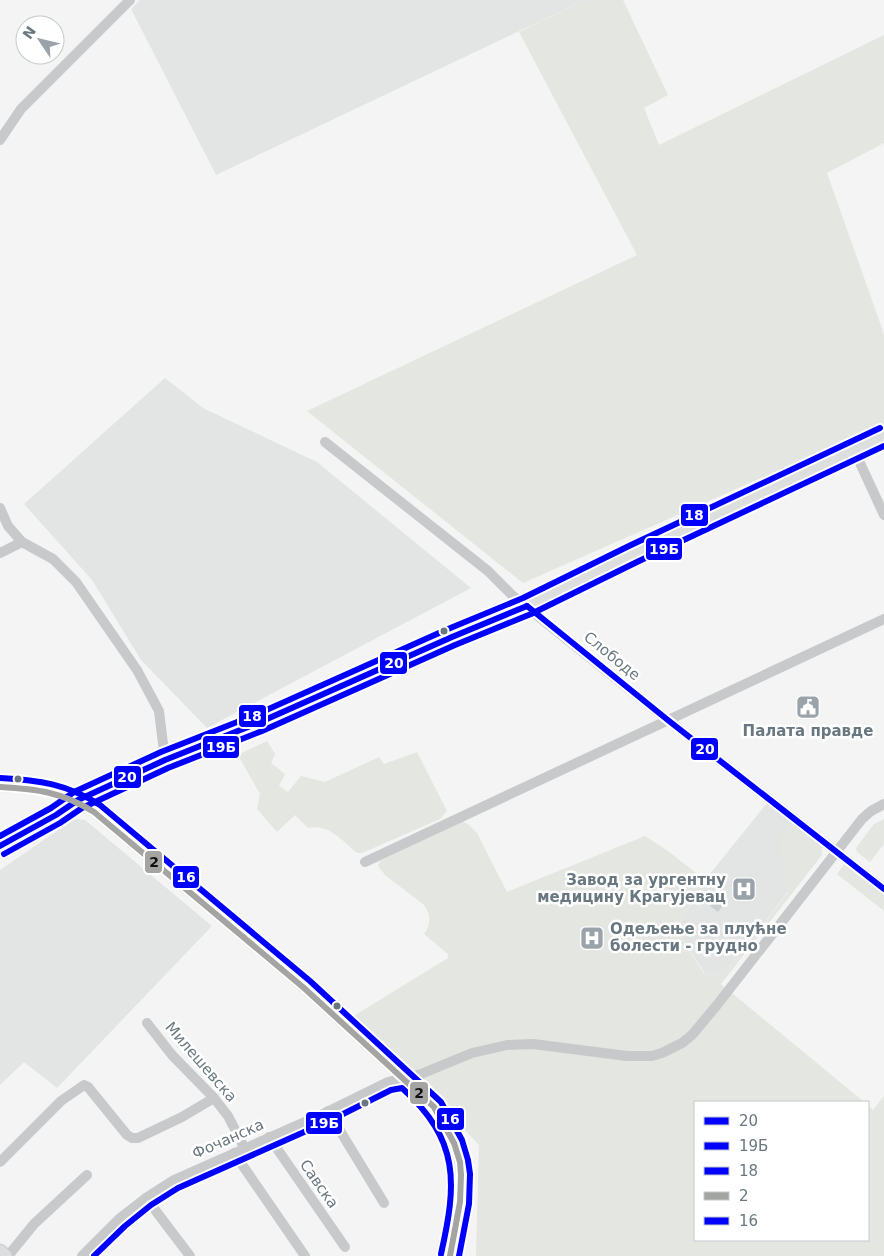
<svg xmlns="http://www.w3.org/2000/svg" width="884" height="1256" font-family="'DejaVu Sans',sans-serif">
  <rect width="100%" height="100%" fill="#f4f4f4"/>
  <g fill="#e3e5e5">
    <path d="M140,0h445l-369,175 -85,-166z"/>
    <path d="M165,378l38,30 114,54 154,126 -264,140 -66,-68 -49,-80 -68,-76z"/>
    <path d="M767,803l25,19 -3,68 -51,67 -19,18 -14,-1 -29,-45 29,-49z"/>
    <path d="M78,819l7,1 127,106 -155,162 -33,-26 -24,23v-215l73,-50z"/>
  </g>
  <g fill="#e4e6e1">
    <path d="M585,0h38l45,95 -24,13 15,37 225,-110v108l-57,30 57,161v90l-361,159 -216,-172 330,-156 -118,-223z"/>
    <path d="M267,741l8,13 -4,9 14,11 -6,12 9,6 13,-16 24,6 54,-25 5,7 33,-12 30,59 -7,8 -78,34h-5c-16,-13 -27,-29 -49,-25l-13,-13 -18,17 -20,-23 3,-15 -22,-39z"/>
    <path d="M884,819v25l-14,18 -13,-10 -1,-4 18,-24z"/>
    <path d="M462,821l7,4 8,8 30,59 138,-56 23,15 37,29 -29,49 28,45 15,1 19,-18 51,-66 -5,-4 -3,-51 11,-14 30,24v9l-101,129 143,118h-169v138h173v-135l5,5 11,-14v160h-408l3,-111 -79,-85 -48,-43 96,-59v-4l-24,-20c7,-10 7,-19 0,-29l-39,-30 -7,-9 2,-5 4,-2z"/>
    <path d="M847,860l37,29v22l-47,-37z"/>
  </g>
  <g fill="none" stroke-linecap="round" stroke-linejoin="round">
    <path stroke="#cacfd1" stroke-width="10" stroke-dasharray="10 5" stroke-linecap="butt" d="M714,909l10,-13"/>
    <g stroke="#cfd0d1" stroke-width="15">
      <g id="major">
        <path d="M0,846l56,-31 22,-15 87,-40 93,-37 194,-86 75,-31 108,-53 249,-117"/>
        <path d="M0,1251l6,5"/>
      </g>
    </g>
    <g stroke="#c7c9ca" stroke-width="10">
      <path d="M0,140l21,-31 109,-109"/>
      <path d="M325,442l163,129 24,24 28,23 129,103 215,168"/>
      <path d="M854,450l30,65"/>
      <path d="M0,508l8,18 14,16 31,17 23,23 61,88 22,41 6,49"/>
      <path d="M0,553l22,-11"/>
      <path d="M0,787c39,2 61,2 94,25l210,176 130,119c8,14 17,27 22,42 12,34 2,73 -6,107"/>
      <path d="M365,862l519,-243"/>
      <path d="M147,1023l25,32 42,43 14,18 17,33"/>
      <path d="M328,1111l56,92"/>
      <path d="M269,1137l76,110"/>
      <path d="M234,1153l71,103"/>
      <path d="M0,1162l61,-61 23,-16 4,2 39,48 5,3h6l44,-21 32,-19"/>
      <path d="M146,1198l44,58"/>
      <path d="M8,1256l26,-32 53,-49"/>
      <path d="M82,1256l37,-37 27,-21 28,-18 151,-67 63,-31 33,-8 51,-21 35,-8 26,-1 94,12h25l10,-3 20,-10 10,-8 25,-30 145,-186 9,-8 13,-7"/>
    </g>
    <use href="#major" stroke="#dddede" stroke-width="12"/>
    <g stroke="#fff" stroke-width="10">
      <g id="bus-1">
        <path d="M527,606l142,115 215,168"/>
        <path d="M0,846l56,-31 22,-15 87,-40 93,-37 194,-86 75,-31"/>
      </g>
    </g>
    <g stroke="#fff" stroke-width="10">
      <g id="bus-2">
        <path d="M4,854l56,-31 22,-15 86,-40 94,-37 193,-86 76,-31 108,-53 245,-115"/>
        <path d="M94,1256l31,-30 26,-21 27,-17 151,-67 62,-31 11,-2c58,52 55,95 39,166"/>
      </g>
    </g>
    <g stroke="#fff" stroke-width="10">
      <path id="bus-3" d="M0,836l51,-28 23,-16 87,-40 94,-37 193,-86 75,-31 108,-53 249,-117"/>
    </g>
    <g stroke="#fff" stroke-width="10">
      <path id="bus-4" d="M0,787c37,2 62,5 94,25l210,176 130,119 20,36 6,19 1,13 -1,27 -10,54"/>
    </g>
    <g stroke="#fff" stroke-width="10">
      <path id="bus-5" d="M0,778c39,2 67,6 100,27l210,176 131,121 21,38 6,20 2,14 -1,30 -10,52"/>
    </g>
    <use href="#bus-1" stroke="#00f" stroke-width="6"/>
    <use href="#bus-2" stroke="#00f" stroke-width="6"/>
    <use href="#bus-3" stroke="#00f" stroke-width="6"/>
    <use href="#bus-4" stroke="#a4a4a2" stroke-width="6"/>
    <use href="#bus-5" stroke="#00f" stroke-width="6"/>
  </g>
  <defs>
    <g id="civic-square" transform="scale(1.25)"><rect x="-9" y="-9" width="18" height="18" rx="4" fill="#9aa3a9" stroke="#fff"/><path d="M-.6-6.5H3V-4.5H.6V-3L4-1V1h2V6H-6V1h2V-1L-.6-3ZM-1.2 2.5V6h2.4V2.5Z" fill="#fff"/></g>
    <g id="hospital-square" transform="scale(1.25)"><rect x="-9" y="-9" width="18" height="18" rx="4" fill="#9aa3a9" stroke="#fff"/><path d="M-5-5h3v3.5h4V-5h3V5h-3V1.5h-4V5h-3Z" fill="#fff"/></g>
  </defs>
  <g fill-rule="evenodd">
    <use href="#civic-square" x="808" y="707"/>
    <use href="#hospital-square" x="744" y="889"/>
    <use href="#hospital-square" x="592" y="938"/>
  </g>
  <g fill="#697880" stroke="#fff" stroke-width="2">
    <circle cx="444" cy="631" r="4.5"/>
    <circle cx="18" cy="779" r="4.5"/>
    <circle cx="337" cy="1006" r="4.5"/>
    <circle cx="365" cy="1103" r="4.5"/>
  </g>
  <g text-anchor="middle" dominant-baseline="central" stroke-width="5" stroke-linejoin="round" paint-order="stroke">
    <g font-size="15" fill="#697880" stroke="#fff">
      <text transform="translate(612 656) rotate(39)">Слободе</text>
      <text transform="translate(201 1062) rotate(49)">Милешевска</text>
      <text transform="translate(228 1139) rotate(-24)">Фочанска</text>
      <text transform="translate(319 1184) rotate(55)">Савска</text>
    </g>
    <g font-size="15" font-weight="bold" fill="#697880" stroke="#fff">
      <text x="808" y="731">Палата правде</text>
      <text x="726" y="880" text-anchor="end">Завод за ургентну<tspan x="726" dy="17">медицину Крагујевац</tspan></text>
      <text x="610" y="929" text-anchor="start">Одељење за плућне<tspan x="610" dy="17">болести - грудно</tspan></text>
    </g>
  </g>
  <g stroke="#fff" stroke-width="2">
    <rect x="680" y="503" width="29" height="24" rx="5" fill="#00f"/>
    <rect x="645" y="537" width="38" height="24" rx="5" fill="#00f"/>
    <rect x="379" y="651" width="29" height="24" rx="5" fill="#00f"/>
    <rect x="238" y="704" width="29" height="24" rx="5" fill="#00f"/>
    <rect x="202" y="735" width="38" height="24" rx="5" fill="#00f"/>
    <rect x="690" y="737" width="29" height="24" rx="5" fill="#00f"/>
    <rect x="113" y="765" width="29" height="24" rx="5" fill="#00f"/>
    <rect x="144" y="850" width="19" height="24" rx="5" fill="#a4a4a2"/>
    <rect x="172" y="865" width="28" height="24" rx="5" fill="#00f"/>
    <rect x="409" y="1081" width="20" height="24" rx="5" fill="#a4a4a2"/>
    <rect x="436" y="1107" width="29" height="24" rx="5" fill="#00f"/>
    <rect x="305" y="1111" width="38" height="24" rx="5" fill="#00f"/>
  </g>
  <g font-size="14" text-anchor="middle" font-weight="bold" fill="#fff">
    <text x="694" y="520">18</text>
    <text x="664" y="554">19Б</text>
    <text x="394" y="668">20</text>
    <text x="252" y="721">18</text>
    <text x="221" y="752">19Б</text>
    <text x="705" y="754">20</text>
    <text x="127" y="782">20</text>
    <text x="186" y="882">16</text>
    <text x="450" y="1124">16</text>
    <text x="324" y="1128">19Б</text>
  </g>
  <g font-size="14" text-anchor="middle" font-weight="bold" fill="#111">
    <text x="154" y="867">2</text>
    <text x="419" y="1098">2</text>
  </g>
  <rect x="694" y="1101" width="175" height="140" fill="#ffffff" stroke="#c3c9cc"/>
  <rect x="704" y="1117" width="25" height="8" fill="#0000ff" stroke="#c3c9cc"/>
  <text x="739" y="1126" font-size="15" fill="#697880">20</text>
  <rect x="704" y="1142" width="25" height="8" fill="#0000ff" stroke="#c3c9cc"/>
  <text x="739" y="1151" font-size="15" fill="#697880">19Б</text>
  <rect x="704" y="1167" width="25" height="8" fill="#0000ff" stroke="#c3c9cc"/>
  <text x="739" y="1176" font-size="15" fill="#697880">18</text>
  <rect x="704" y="1192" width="25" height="8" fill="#a4a4a2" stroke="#c3c9cc"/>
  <text x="739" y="1201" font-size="15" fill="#697880">2</text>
  <rect x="704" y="1217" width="25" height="8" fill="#0000ff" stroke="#c3c9cc"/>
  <text x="739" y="1226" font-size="15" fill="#697880">16</text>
  <g transform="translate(40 40) rotate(305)"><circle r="24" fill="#ffffff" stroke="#c3c9cc"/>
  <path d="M0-4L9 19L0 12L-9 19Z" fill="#9aa3a9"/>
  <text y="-8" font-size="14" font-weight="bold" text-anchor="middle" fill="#697880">N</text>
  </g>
</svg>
